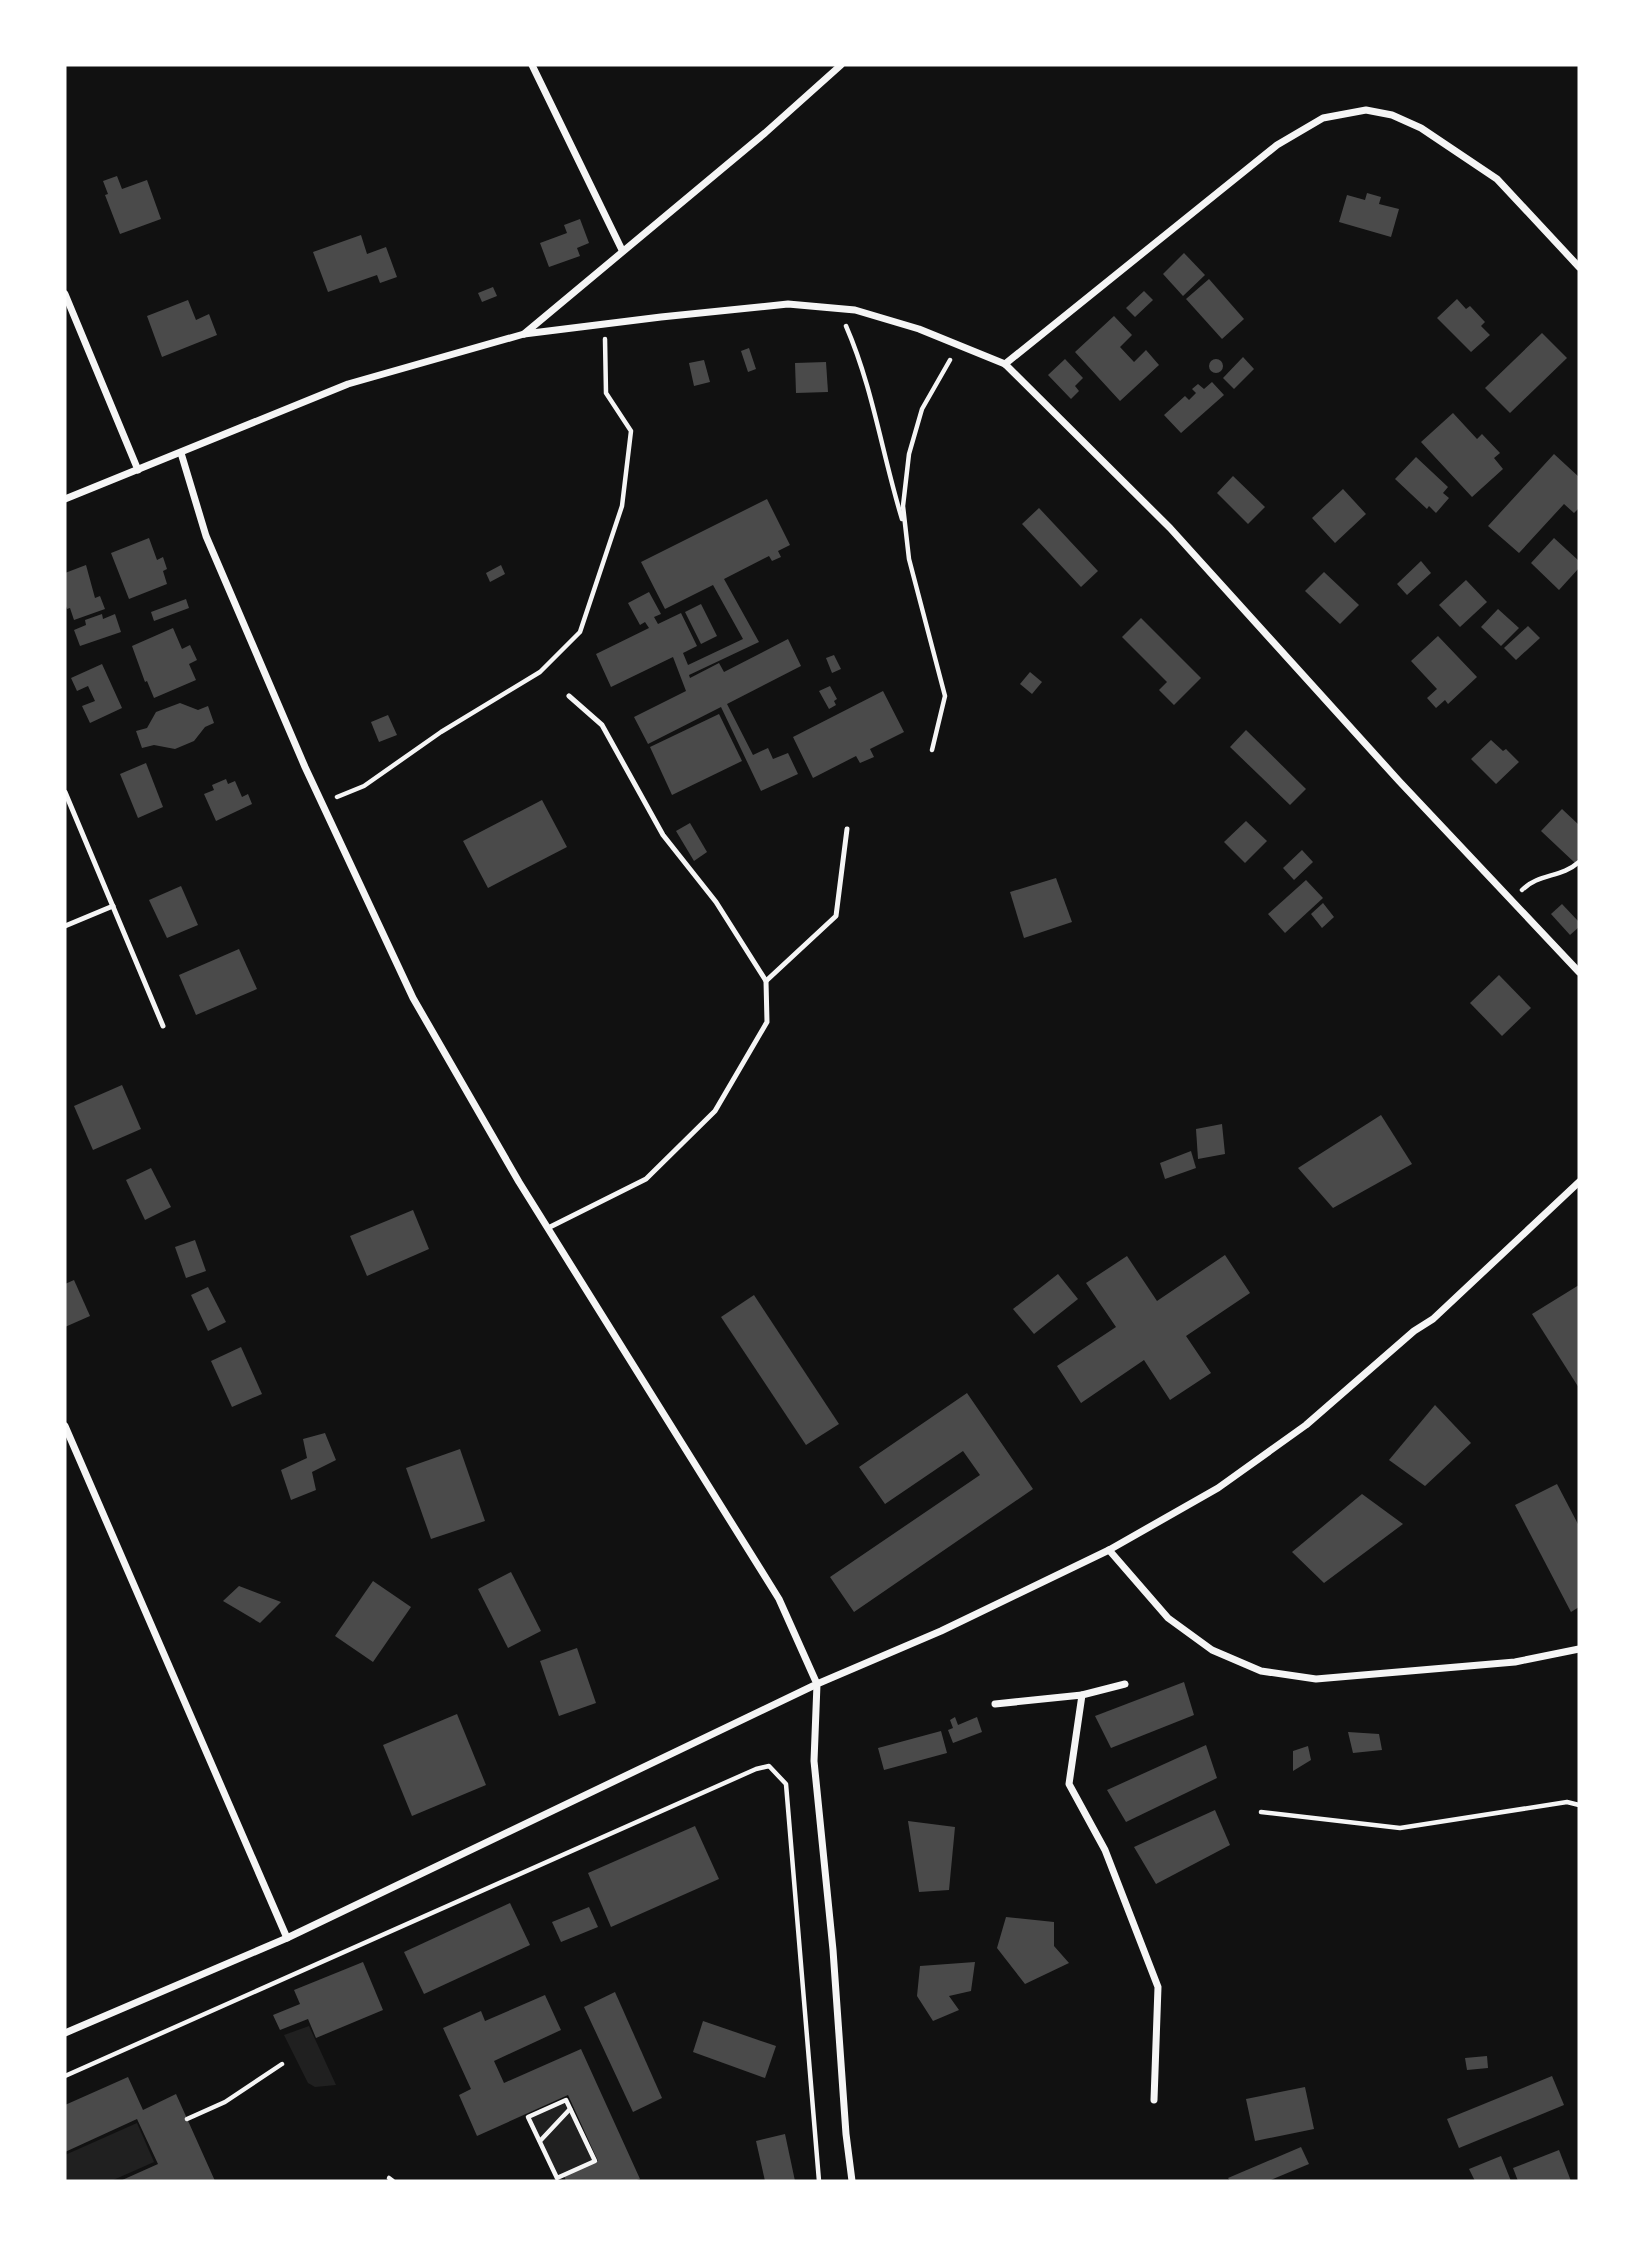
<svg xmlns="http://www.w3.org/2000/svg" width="1644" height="2246" font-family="'DejaVu Sans',sans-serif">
  <rect width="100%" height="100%" fill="#111"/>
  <g fill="#202020">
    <path d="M309,2026l27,59 -21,2 -7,-4 -24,-48z"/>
    <path d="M566,2100l29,61 -38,17 -29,-61z"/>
    <path d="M137,2123l17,39 -43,19h-46v-26z"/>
  </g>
  <g fill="#4a4a4a">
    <path d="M117,176l5,13 25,-9 14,39 -41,15 -15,-39 3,-1 -5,-13z"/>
    <path d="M1367,193l14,4 -2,7 20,5 -8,28 -52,-15 8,-27 18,5z"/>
    <path d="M580,219l9,24 -12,5 3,8 -31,11 -9,-24 27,-10 -3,-8z"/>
    <path d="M361,235l6,19 19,-7 11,30 -17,6 -3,-8 -49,17 -15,-40z"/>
    <path d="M1184,253l21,22 -22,21 -20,-22z"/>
    <path d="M1209,279l35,40 -22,20 -36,-40z"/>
    <path d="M493,287l4,9 -15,6 -4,-9z"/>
    <path d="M1144,291l9,9 -18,17 -9,-9z"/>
    <path d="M1457,299l9,10 4,-3 15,16 -4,4 9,9 -19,17 -34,-34z"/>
    <path d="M188,300l8,20 13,-6 8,21 -55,22 -15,-41z"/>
    <path d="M1114,316l18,19 -12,12 14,15 12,-12 13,15 -39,36 -45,-49z"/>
    <path d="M1542,333l25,25 -57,55 -25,-25z"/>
    <path d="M749,348l7,21 -8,3 -7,-21z"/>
    <path d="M1243,357l11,12 -20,20 -11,-11z"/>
    <path d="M1065,359l18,19 -8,8 4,5 -8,8 -23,-24z"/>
    <circle cx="1216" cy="366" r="7"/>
    <path d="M704,360l6,22 -16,4 -5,-23z"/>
    <path d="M826,362l2,30 -32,1 -1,-30z"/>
    <path d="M1212,382l12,13 -43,38 -17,-18 21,-19 4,4 7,-7 -4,-4 6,-5 6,5z"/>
    <path d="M1453,413l24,26 5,-5 18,19 -6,5 9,11 -31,28 -51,-55z"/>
    <path d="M1554,454l25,23v31l-5,5 -10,-9 -45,49 -31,-27z"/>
    <path d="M1416,457l32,30 -5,6 6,5 -13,15 -7,-7 -2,3 -32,-30z"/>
    <path d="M1233,476l32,31 -17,17 -31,-31z"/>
    <path d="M1343,489l23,25 -31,29 -23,-25z"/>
    <path d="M767,499l23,46 -12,6 3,6 -9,4 -3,-5 -45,23 35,63 -70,33 1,3 29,-15 5,9 64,-33 13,27 -74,38 26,51 15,-7 5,11 15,-6 10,21 -37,17 -40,-84 -73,37 -14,-27 52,-26 -13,-34 -62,30 -15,-33 53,-26 -4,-6 -5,3 -12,-22 21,-11 12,22 -7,3 4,7 23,-11 16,33 -14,7 5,12 55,-26 -30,-54 -48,24 -24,-47z"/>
    <path d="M1039,508l59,63 -17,16 -59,-63z"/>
    <path d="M149,538l8,22 6,-3 4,12 -4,2 4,13 -38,15 -18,-46z"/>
    <path d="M1554,538l25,23v7l-20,22 -28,-27z"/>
    <path d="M1421,561l10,12 -24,22 -10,-11z"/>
    <path d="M86,565l9,33 5,-2 5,13 -31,11 -4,-12 -3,1 -2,-5v-31z"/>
    <path d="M501,565l4,9 -15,8 -4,-9z"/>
    <path d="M1324,572l35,33 -19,19 -35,-33z"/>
    <path d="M1466,580l21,22 -27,25 -21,-22z"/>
    <path d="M186,599l3,9 -35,13 -3,-9z"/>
    <path d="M701,604l16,32 -16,8 -16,-32z"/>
    <path d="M1498,609l21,19 -18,18 -20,-19z"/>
    <path d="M102,614l1,5 12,-5 6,18 -41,14 -6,-16 12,-5 -1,-5z"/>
    <path d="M1141,618l60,60 -27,27 -15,-15 8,-8 -45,-45z"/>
    <path d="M1528,626l12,12 -24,22 -12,-12z"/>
    <path d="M173,628l9,21 8,-4 7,15 -8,4 7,16 -42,18 -7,-17 -2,1 -13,-36z"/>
    <path d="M1438,636l39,41 -29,27 -3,-4 -9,8 -9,-10 10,-9 -26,-28z"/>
    <path d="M834,655l7,14 -9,4 -6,-15z"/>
    <path d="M102,664l20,44 -32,15 -8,-17 13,-5 -7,-15 -11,5 -6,-13z"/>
    <path d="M1030,672l12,10 -10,12 -12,-10z"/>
    <path d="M830,686l7,13 -3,2 2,4 -7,4 -10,-18z"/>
    <path d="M883,691l21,41 -34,17 4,8 -14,6 -4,-7 -43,22 -20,-41z"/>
    <path d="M180,703l18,7 10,-4 6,17 -9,4 -11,14 -19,8 -21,-4 -12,3 -6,-17 11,-3 9,-16z"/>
    <path d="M719,714l23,47 -70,34 -22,-48z"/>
    <path d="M388,715l9,20 -18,7 -8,-20z"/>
    <path d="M1246,730l60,59 -16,16 -60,-58z"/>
    <path d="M1491,740l12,11 3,-2 13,13 -23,22 -25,-25z"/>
    <path d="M146,763l17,44 -25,11 -18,-44z"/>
    <path d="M226,779l2,5 7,-3 7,16 6,-3 4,10 -36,17 -12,-27 10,-4 -2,-5z"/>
    <path d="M542,800l25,47 -79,41 -25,-47z"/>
    <path d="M1562,809l17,16v33l-4,5 -34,-32z"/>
    <path d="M1246,821l21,20 -22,22 -21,-21z"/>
    <path d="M690,823l17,29 -13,9 -18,-30z"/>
    <path d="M1302,850l11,12 -19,18 -11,-12z"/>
    <path d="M1056,878l16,44 -48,16 -14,-46z"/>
    <path d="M1306,880l17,18 -38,35 -17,-19z"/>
    <path d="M181,886l17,39 -31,13 -18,-38z"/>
    <path d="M1323,903l11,14 -12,11 -11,-14z"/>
    <path d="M1562,904l17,18v5l-9,8 -19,-21z"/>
    <path d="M239,949l18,40 -61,26 -17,-40z"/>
    <path d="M1499,975l32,33 -29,28 -32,-33z"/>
    <path d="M122,1085l19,44 -48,21 -19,-44z"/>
    <path d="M1381,1115l31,49 -79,44 -35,-40z"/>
    <path d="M1222,1124l3,30 -27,5 -2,-30z"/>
    <path d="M1191,1151l5,17 -31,11 -5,-16z"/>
    <path d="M151,1168l20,39 -26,13 -19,-40z"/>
    <path d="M413,1210l16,39 -62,27 -17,-40z"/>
    <path d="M195,1240l11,31 -20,7 -11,-31z"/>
    <path d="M1225,1255l25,38 -64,43 25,37 -41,27 -26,-40 -63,43 -24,-37 59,-39 -30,-44 41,-27 30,45z"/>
    <path d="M1058,1274l20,25 -44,35 -21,-25z"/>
    <path d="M74,1280l16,36 -25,11v-43z"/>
    <path d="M1579,1285v103l-47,-74z"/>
    <path d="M208,1287l18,35 -18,9 -17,-36z"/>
    <path d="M754,1295l85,129 -33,21 -85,-128z"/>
    <path d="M241,1347l21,47 -30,13 -21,-46z"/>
    <path d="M967,1393l66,96 -179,123 -24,-35 150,-102 -17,-24 -78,53 -26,-37z"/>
    <path d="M1435,1405l36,38 -46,43 -36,-26z"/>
    <path d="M325,1433l11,27 -24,12 4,18 -25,10 -10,-30 26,-12 -4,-19z"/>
    <path d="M460,1449l25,72 -54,18 -25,-71z"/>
    <path d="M1557,1484l22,42v81l-8,5 -56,-107z"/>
    <path d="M1362,1494l41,30 -79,59 -32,-31z"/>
    <path d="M511,1572l30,59 -33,17 -30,-59z"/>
    <path d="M373,1581l38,26 -38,55 -38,-26z"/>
    <path d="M239,1586l42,16 -21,21 -37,-22z"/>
    <path d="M577,1648l19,55 -37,13 -19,-55z"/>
    <path d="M1184,1682l10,33 -83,33 -16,-32z"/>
    <path d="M457,1714l29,71 -74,31 -29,-71z"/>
    <path d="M955,1717l3,8 19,-8 5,15 -29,11 -5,-13 5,-2 -3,-8z"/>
    <path d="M941,1731l6,22 -63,17 -6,-22z"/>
    <path d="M1348,1732l31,2 3,16 -29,3z"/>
    <path d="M1206,1745l11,33 -91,44 -19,-32z"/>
    <path d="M1308,1746l3,14 -18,11v-20z"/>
    <path d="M1215,1810l15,35 -74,39 -22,-37z"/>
    <path d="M908,1821l47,6 -6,63 -30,2z"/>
    <path d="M695,1826l24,53 -108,48 -23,-54z"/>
    <path d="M510,1903l20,42 -106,49 -20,-42z"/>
    <path d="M589,1907l9,20 -37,15 -9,-20z"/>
    <path d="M1006,1917l48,5v24l15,17 -44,21 -28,-36z"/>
    <path d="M363,1962l20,48 -67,28 -8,-19 -28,11 -7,-15 27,-11 -6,-14z"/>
    <path d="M975,1962l-4,29 -22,5 10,14 -26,11 -16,-25 3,-30z"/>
    <path d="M615,1992l47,106 -29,14 -49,-105z"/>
    <path d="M545,1995l16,35 -67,31 10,22 77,-34 59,130 -6,2h-68l-2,-5 34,-15 -30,-66 -91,41 -18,-41 12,-6 -28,-61 38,-17 4,10z"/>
    <path d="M703,2021l73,25 -11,32 -72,-26z"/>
    <path d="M1487,2056l1,12 -21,2 -2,-12z"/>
    <path d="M1552,2076l12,29 -105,43 -12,-29z"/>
    <path d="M128,2077l15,33 33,-16 39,87h-95l38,-17 -21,-45 -72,33v-47z"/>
    <path d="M1305,2087l9,42 -59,12 -9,-42z"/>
    <path d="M785,2134l10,47h-30l-9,-40z"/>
    <path d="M1301,2147l8,17 -41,17h-38l-2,-3z"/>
    <path d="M1559,2150l12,31h-53l-5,-13z"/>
    <path d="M1501,2156l10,25h-36l-6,-12z"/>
  </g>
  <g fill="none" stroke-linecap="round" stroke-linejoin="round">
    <g stroke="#f5f5f5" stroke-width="4.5">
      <path d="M846,326c27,62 36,128 56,193"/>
      <path d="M932,750l13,-54 -36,-137 -6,-53 6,-52 13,-45 28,-49"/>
      <path d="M337,797l27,-11 77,-54 99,-60 40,-40 42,-126 9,-75 -25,-38 -1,-54"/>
      <path d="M1522,890c17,-17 39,-12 57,-28"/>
      <path d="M1261,1812l139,16 167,-26 12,3"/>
      <path d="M65,2076l691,-307 13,-3 17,18 33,397"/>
      <path d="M566,2100l29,61 -38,17 -29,-61z"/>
      <path d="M187,2119l38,-17 57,-38"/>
      <path d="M540,2141l30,-32"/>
      <path d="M389,2178l4,3"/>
    </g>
    <g stroke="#f5f5f5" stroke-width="5">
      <path d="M65,792l98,234"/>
      <path d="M65,926l48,-20"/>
      <path d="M766,981l70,-65 11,-87"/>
      <path d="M548,1228l98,-49 69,-68 52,-89 -1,-41 -50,-79 -53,-67 -61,-110 -33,-29"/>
    </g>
    <g stroke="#f5f5f5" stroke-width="7">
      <path d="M532,65l90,185"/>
      <path d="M65,294l73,176"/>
      <path d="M524,334l241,-201 76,-68"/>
      <path d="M1005,364l272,-219 46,-27 43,-8 26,5 29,13 76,51 82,88"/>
      <path d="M65,499l283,-115 176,-50 137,-17 127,-13 67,6 64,19 86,35 165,164 229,253 180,191"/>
      <path d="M65,1426l222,512"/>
      <path d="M1109,1550l59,68 44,32 49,21 55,8 199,-17 64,-13"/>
      <path d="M1125,1684l-43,11 -13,89 36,66 53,137 -4,113"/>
      <path d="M995,1704l87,-9"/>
      <path d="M65,2033l222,-95 530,-254 -38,-85 -260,-417 -106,-184 -108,-231 -99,-231 -25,-83"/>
      <path d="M852,2181l-6,-47 -13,-184 -19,-189 3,-77 124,-53 168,-81 109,-62 88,-63 108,-94 19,-12 146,-137"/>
    </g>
  </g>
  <rect width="1644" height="2246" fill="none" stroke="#ffffff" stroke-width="133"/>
</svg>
